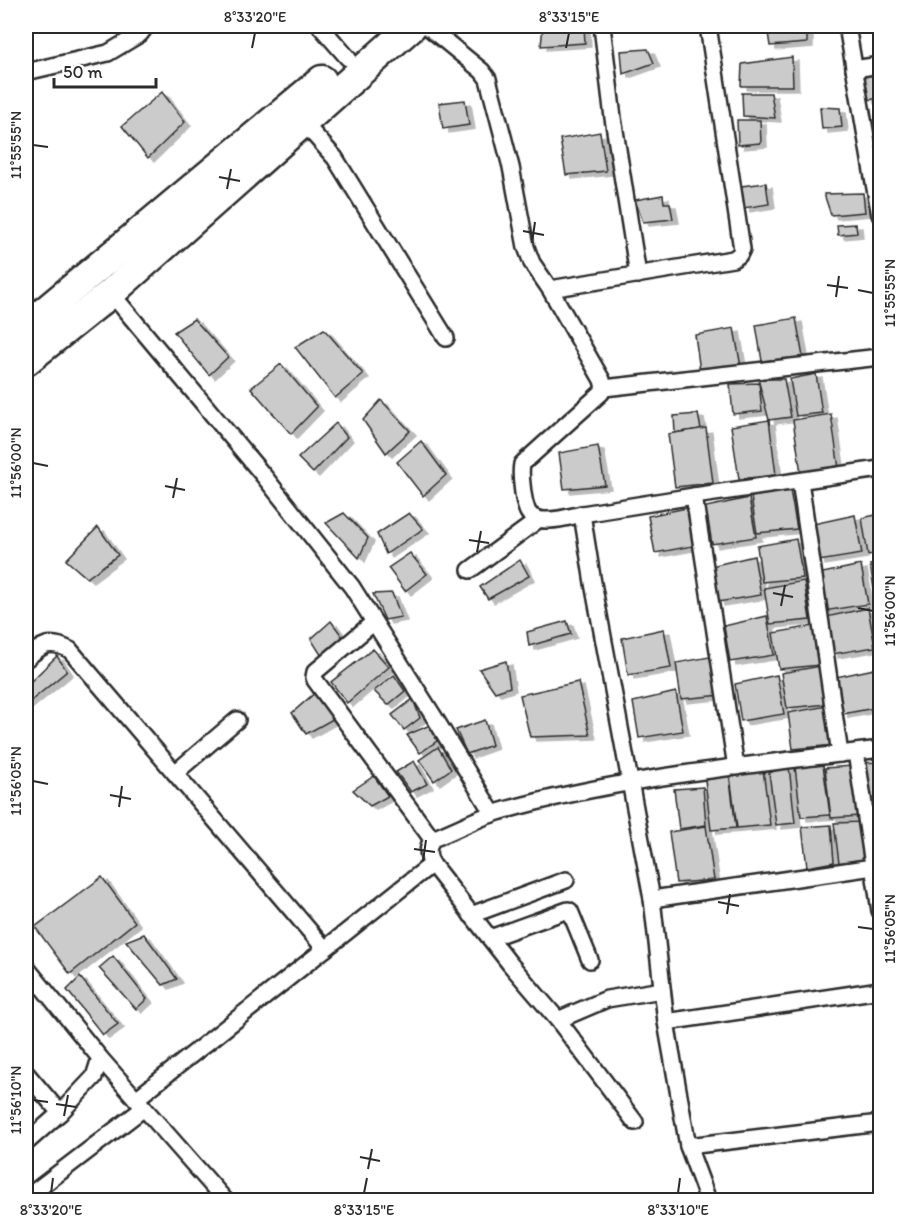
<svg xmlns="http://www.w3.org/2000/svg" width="906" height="1226" font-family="Itim,sans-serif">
  <defs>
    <filter id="shadow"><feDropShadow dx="6" dy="4" stdDeviation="0" flood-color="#0004"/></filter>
  </defs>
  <rect width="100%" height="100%" fill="#fff"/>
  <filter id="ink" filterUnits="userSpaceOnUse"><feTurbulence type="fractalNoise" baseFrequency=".0167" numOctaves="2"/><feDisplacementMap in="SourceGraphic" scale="12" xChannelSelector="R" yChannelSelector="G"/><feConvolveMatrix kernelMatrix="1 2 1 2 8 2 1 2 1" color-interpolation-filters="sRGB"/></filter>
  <g filter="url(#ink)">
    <g fill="#cbcbcb" stroke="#2b2b2b" stroke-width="1.5" filter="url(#shadow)">
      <path d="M543,26h41l1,17 -44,3z"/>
      <path d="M767,26h40v17l-37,3z"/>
      <path d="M872,26h8v4l-7,1z"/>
      <path d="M880,36v22h-4l-3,-21z"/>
      <path d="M648,49l6,14 -31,11 -2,-23z"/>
      <path d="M792,57l1,29h-52l1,-22z"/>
      <path d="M880,74v24l-12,2 -7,-24z"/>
      <path d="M162,92l23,30 -37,36 -26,-32z"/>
      <path d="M742,93h29l4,25 -32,-2z"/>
      <path d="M465,100l4,25 -26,4 -4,-26z"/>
      <path d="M820,107l20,1 2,19 -20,2z"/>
      <path d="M737,120h23l1,23 -23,2z"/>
      <path d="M600,132l6,39 -40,4 -6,-36z"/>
      <path d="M880,140v27l-3,-26z"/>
      <path d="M766,183l3,21 -25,4 -3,-22z"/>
      <path d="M863,193l2,19 -34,3 -7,-21z"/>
      <path d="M663,195l1,8h6l3,16 -30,3 -8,-22z"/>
      <path d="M856,224l1,9 -19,2 -1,-10z"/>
      <path d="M796,318l7,39 -41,4 -6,-36z"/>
      <path d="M194,319l34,38 -19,18 -35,-43z"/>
      <path d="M734,328l7,39 -41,4 -5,-36z"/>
      <path d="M324,329l39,45 -28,24 -40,-51z"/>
      <path d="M281,364l36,43 -26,27 -40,-46z"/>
      <path d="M816,374l6,39 -26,3 -6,-37z"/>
      <path d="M758,379h26l7,38 -22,3z"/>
      <path d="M759,383l3,28 -29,3 -3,-30z"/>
      <path d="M381,400l29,31 -24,22 -23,-33z"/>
      <path d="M698,414l3,15 -26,4 -1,-17z"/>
      <path d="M831,414l8,55 -38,4 -8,-53z"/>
      <path d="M769,420l7,55 -37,4 -8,-53z"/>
      <path d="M336,423l11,14 -34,36 -15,-15z"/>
      <path d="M706,428l7,55 -38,4 -7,-53z"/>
      <path d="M421,441l25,34 -23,21 -26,-34z"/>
      <path d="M598,446l7,39 -41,4 -5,-36z"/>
      <path d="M790,490l7,39 -40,4 -6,-36z"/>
      <path d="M749,498l7,39 -44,7 -6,-37z"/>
      <path d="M691,507l7,38 -43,8 -7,-37z"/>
      <path d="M344,513l24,25 -9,20 -33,-35z"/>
      <path d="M409,513l14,16 -37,25 -9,-20z"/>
      <path d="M880,514v39l-12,2 -6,-37z"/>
      <path d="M855,515l7,39 -43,7 -6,-37z"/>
      <path d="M98,527l20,28 -31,23 -21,-18z"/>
      <path d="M796,539l7,39 -41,4 -5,-36z"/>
      <path d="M410,553l17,21 -22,17 -17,-23z"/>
      <path d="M754,556l7,39 -43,7 -7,-36z"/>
      <path d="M520,560l9,16 -41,23 -8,-12z"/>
      <path d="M880,564v37h-4l-6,-36z"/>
      <path d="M861,565l7,39 -44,7 -6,-37z"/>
      <path d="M804,581l6,39 -40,4 -6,-36z"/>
      <path d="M392,593l9,24 -16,3 -12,-26z"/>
      <path d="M868,608l7,39 -43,7 -6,-37z"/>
      <path d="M767,616l7,39 -44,7 -6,-36z"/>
      <path d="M331,621l14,19 -22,18 -12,-19z"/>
      <path d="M567,621l4,13 -42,12 -2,-14z"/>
      <path d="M880,624v23l-3,-22z"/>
      <path d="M813,626l7,39 -41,4 -6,-36z"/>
      <path d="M664,629l7,39 -43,7 -6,-37z"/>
      <path d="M373,649l16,18 -42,36 -16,-21z"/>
      <path d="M57,656l10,15 -41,34v-19z"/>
      <path d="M715,656l7,39 -41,4 -5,-36z"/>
      <path d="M506,661l4,26 -15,5 -16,-23z"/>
      <path d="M821,666l7,38 -41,4 -6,-35z"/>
      <path d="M879,668l1,8v31l-38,7 -6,-37z"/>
      <path d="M394,675l11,16 -17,14 -14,-14z"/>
      <path d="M777,675l7,39 -43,7 -6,-37z"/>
      <path d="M578,682l12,53 -60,2 -10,-42z"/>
      <path d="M316,692l17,27 -27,15 -14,-21z"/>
      <path d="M676,692l7,39 -44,7 -6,-36z"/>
      <path d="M413,699l7,19 -16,12 -12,-15z"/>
      <path d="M827,706l7,39 -41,4 -5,-36z"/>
      <path d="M485,720l7,25 -25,9 -11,-24z"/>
      <path d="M430,725l7,16 -17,12 -13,-18z"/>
      <path d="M438,747l13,22 -17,12 -15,-21z"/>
      <path d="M414,761l13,23 -16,8 -15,-20z"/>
      <path d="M880,762v50l-13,1 -6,-50z"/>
      <path d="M823,765l7,50 -29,2 -6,-50z"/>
      <path d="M789,766l6,57 -19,2 -7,-52z"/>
      <path d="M853,766l7,50 -29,2 -6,-50z"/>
      <path d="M763,769l7,56 -33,3 -7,-52z"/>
      <path d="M729,773l7,55 -25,2 -6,-50z"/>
      <path d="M374,776l14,20 -18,10 -17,-16z"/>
      <path d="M703,787l3,38 -27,4 -5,-40z"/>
      <path d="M880,816v34l-4,-33z"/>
      <path d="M863,822l3,37 -27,4 -5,-40z"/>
      <path d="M831,825l3,37 -27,5 -5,-40z"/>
      <path d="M706,826l8,54 -38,3 -7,-51z"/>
      <path d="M102,877l33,45 -65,52 -35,-47z"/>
      <path d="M144,934l33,45 -14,6 -37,-44z"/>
      <path d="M113,956l34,43 -11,10 -37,-41z"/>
      <path d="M80,977l38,47 -15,11 -36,-45z"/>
    </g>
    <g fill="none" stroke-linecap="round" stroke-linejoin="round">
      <g stroke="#2b2b2b" stroke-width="20">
        <g id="street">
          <path d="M320,26l28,32"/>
          <path d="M427,26l55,45 6,8 23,88 15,80 6,16 18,26 52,91 2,8 -3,5 -79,71c-2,10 0,19 1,29 1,6 2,13 5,19 9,15 40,5 54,2l11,69 59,316 14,123 22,124 20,54"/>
          <path d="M602,26l11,92 25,157"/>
          <path d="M847,26l27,157 6,32"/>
          <path d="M854,69l26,-4"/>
          <path d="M26,72l82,-19 32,-19 6,-8"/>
          <path d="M303,122l32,36 111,180"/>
          <path d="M550,289l183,-30 6,-4 3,-6 -34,-223"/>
          <path d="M111,293l152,182 89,112 84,133 57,94"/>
          <path d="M604,388l276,-31"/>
          <path d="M800,481l40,273"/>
          <path d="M694,496l42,271"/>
          <path d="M582,514l112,-18 186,-27"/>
          <path d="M470,570l68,-50"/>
          <path d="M374,622l-59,50 -1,5 1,3 117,159"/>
          <path d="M26,659c16,-14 23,-20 44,-9l255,299"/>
          <path d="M856,752l24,159"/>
          <path d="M175,773l62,-53"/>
          <path d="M652,899l228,-33"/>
          <path d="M471,915l95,-35"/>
          <path d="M490,938l78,-28 2,1 20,49"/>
          <path d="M26,967l74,91 125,142"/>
          <path d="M558,1020l49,-21 55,-9"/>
          <path d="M666,1022l214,-32"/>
          <path d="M26,1073l34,40"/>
          <path d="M136,1099l296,-235"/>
          <path d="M635,1122l-77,-102 -48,-56 -78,-100c-5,-9 -5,-15 0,-25 21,-8 41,-19 63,-26 123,-36 258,-48 385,-64"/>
          <path d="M26,1143l34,-30 34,-36 6,-19"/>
          <path d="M688,1146l192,-23"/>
          <path d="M26,1198l118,-90"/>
        </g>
      </g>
      <g stroke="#2b2b2b" stroke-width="33">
        <g id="highway">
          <path d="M26,327l296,-247"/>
          <path d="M26,361l85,-68 301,-267"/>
        </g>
      </g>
      <use href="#street" stroke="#fff" stroke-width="15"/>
      <use href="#highway" stroke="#fff" stroke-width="28"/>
    </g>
  </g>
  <path fill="none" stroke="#2b2b2b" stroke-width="2" d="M252,48l3,-15M566,48l3,-15M33,145l15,2M219,177l21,4M227,189l4,-20M523,231l21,4M532,243l3,-21M827,285l21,3M858,290l15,3M836,297l3,-21M33,463l15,3M165,486l20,4M173,498l4,-20M469,540l20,3M477,552l4,-21M773,593l20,4M781,606l4,-21M858,608l15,3M33,781l15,3M110,795l21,4M119,807l3,-21M414,849l21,3M423,861l3,-21M718,902l21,4M727,914l3,-20M858,927l15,2M33,1100l15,2M56,1104l20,3M64,1116l4,-21M360,1157l20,4M368,1169l4,-20M51,1193l2,-15M364,1193l3,-15M678,1193l2,-15"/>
  <rect width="906" height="1226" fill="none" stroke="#fff" stroke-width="66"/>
  <path d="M54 78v9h102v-9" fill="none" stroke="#2b2b2b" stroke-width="3"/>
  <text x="63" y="78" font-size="18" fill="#2b2b2b" stroke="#ffffff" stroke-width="4.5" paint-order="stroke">50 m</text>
  <rect x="33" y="33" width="840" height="1160" fill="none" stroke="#2b2b2b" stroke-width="2"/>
  <g font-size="15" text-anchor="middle" fill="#2b2b2b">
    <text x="255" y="22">8°33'20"E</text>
    <text x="569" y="22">8°33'15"E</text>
    <text transform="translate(16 145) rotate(-90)" y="5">11°55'55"N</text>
    <text transform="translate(890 293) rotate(-90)" y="5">11°55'55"N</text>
    <text transform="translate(16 463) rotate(-90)" y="5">11°56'00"N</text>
    <text transform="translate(890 611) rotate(-90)" y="5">11°56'00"N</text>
    <text transform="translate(16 781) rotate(-90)" y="5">11°56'05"N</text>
    <text transform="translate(890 929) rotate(-90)" y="5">11°56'05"N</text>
    <text transform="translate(16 1100) rotate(-90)" y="5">11°56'10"N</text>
    <text x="51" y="1215">8°33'20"E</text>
    <text x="364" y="1215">8°33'15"E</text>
    <text x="678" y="1215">8°33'10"E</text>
  </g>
</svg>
